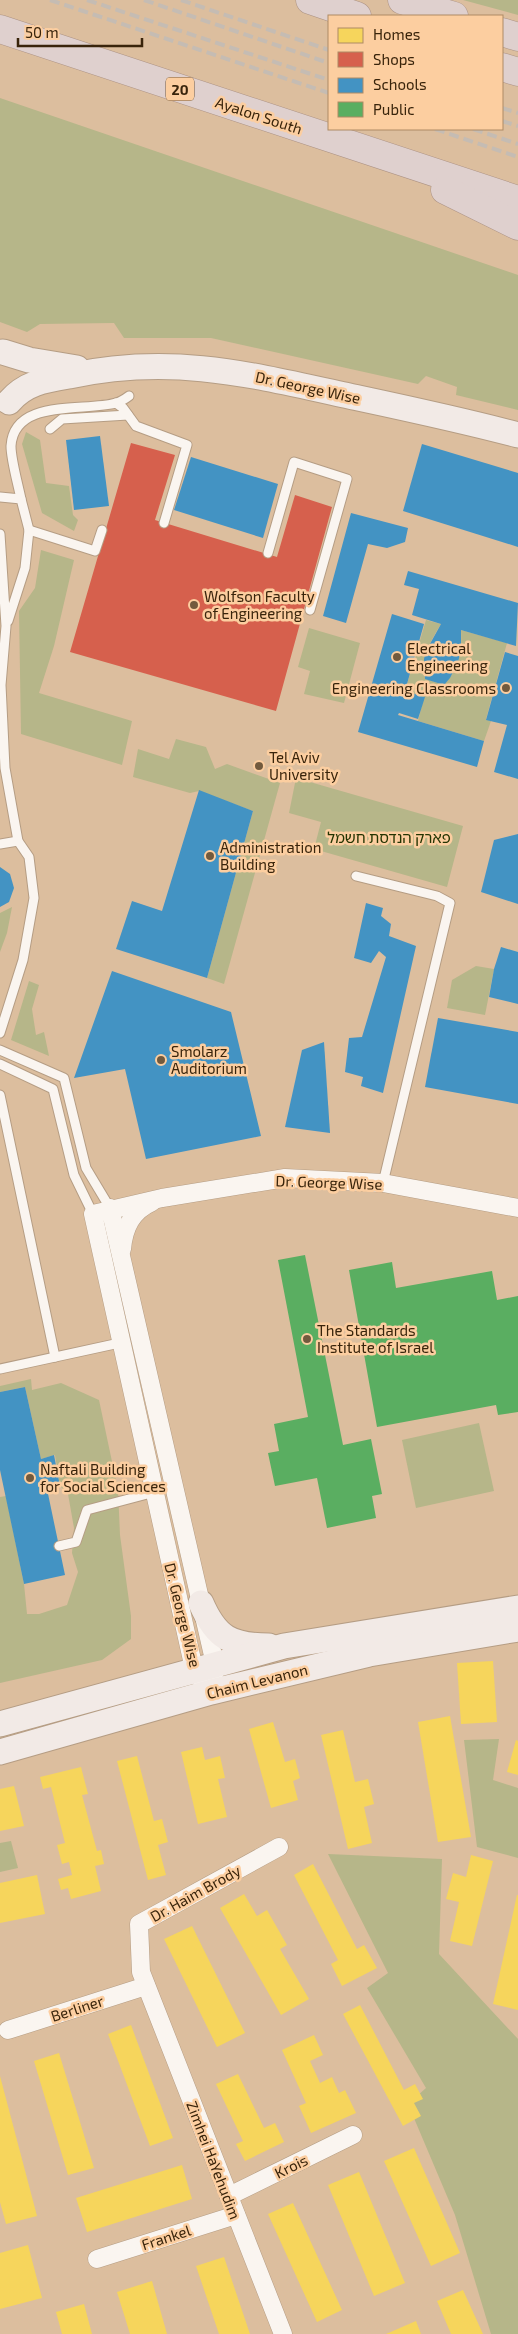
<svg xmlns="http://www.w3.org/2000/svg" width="518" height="2334" font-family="'Exo 2','Noto Sans Hebrew',sans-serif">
  <rect width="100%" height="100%" fill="#dcbe9e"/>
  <g fill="#b6b689">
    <path d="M463,0h55v15z"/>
    <path d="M0,98l518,177v135l-62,-15 1,-8 -31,-11 -8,8 -207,-46h-87l-10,-15 -74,1 -13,8 -27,-10z"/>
    <path d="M26,432l14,8 6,43 23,3 4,29 5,5 -4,11 -32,-18 -20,-69z"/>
    <path d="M41,550l33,10 -20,86 -15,47 93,28 -10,44 -101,-31 -2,-123 16,-23z"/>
    <path d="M426,620l15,4c-11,18 -19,32 -16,54l18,7c16,-16 19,-34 18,-55l46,13 -21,76 5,2 -7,20 -66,-20 6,-24 -19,-6z"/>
    <path d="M309,628l51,15 -16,60 -40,-9 6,-23 -12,-4z"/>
    <path d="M176,739l30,8 9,22 12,-5 53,19 -56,201 -17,-6 46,-167 -54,-20 -9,2 -57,-16 5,-28 31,10z"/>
    <path d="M296,778l167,48 -16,61 -133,-38 7,-27 -32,-9z"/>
    <path d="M12,907l-5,26 -7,19v-39z"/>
    <path d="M476,966l18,3 -9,46 -38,-7 5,-28z"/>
    <path d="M29,981l10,4 -7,24 4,26 8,-3 5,24 -38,-16z"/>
    <path d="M31,1379l1,11 29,-7 38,17 19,90 2,45 11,81v23l-29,21 -102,23v-186l6,-1 18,88 3,30h12l28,-9 11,-33 -6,-19 2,-25 -6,-34 -8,-8 -5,-31 -14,4 -16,-72 -25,5v-6z"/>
    <path d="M479,1423l15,68 -78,17 -14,-68z"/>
    <path d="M499,1739l-6,41 25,8v70l-41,-11 -13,-107z"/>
    <path d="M11,1841l7,27 -18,4v-29z"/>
    <path d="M328,1854l114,5 -3,95 79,85v295h-27l-36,-119 -47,-111 18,-16 -59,-100 21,-15z"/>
  </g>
  <g fill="#f6d55c">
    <path d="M493,1661l4,61 -36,2 -4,-61z"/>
    <path d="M450,1716l21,121 -33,5 -20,-120z"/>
    <path d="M273,1722l12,40 10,-3 5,19 -7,3 5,19 -27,8 -22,-79z"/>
    <path d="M343,1730l12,52 13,-3 6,25 -10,3 8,36 -24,6 -27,-114z"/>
    <path d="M516,1740l2,1v34l-11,-3z"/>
    <path d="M202,1747l3,13 15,-4 5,22 -7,1 9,38 -29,7 -17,-72z"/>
    <path d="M137,1756l17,65 8,-2 6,23 -10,3 8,30 -18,5 -31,-119z"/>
    <path d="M81,1767l7,27 -6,1 15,56 4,-1 3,14 -9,2 6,25 -30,8 -3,-11 -7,2 -3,-11 14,-4 -3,-13 -7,2 -5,-19 8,-2 -14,-56 -8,2 -3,-12z"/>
    <path d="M14,1786l10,40 -24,5v-42z"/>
    <path d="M471,1855l22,6 -21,85 -22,-5 9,-39 -13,-3 7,-26 13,4z"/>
    <path d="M313,1864l44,85 7,-4 13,23 -35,18 -11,-22 7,-4 -44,-85z"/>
    <path d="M37,1875l8,39 -45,9v-40z"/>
    <path d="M244,1894l13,22 10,-6 20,35 -7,4 29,50 -28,16 -61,-107z"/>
    <path d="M517,1895h1v115l-25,-6z"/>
    <path d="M192,1926l53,107 -28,14 -53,-108z"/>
    <path d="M360,2005l44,85 11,-6 8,15 -9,4 7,13 -18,10 -60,-112z"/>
    <path d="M131,2025l42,113 -23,8 -42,-112z"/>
    <path d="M314,2035l9,20 -13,6 10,22 12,-6 7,16 6,-3 11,23 -45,20 -12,-27 7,-3 -24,-53z"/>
    <path d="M59,2053l35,115 -26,7 -34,-114z"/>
    <path d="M238,2074l26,54 11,-5 9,19 -39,19 -9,-17 7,-3 -27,-57z"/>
    <path d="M0,2076l37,140 -31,8 -6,-22z"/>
    <path d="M414,2148l46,105 -29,13 -47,-105z"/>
    <path d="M182,2165l10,34 -105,33 -11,-34z"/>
    <path d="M359,2172l46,111 -31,13 -46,-111z"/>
    <path d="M293,2203l49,107 -25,12 -49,-108z"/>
    <path d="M28,2245l14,53 -42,11v-56z"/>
    <path d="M224,2257l26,77h-31l-23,-68z"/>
    <path d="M152,2281l15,53h-37l-13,-42z"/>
    <path d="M463,2290l20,44h-32l-14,-33z"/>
    <path d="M84,2304l8,30h-30l-6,-22z"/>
    <path d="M416,2321l5,13h-35z"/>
  </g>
  <path fill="#d6604d" d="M131,443l44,12 -20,65 122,37 18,-62 37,12 -56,204 -206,-59z"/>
  <g fill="#4393c3">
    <path d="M100,436l9,70 -35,4 -8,-70z"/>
    <path d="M422,444l96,29v74l-115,-36z"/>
    <path d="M191,457l87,27 -15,54 -89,-28z"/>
    <path d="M351,513l57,15 -3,14 -18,6 -19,-4 -22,79 -23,-7z"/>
    <path d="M408,571l110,32 -2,43 -55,-16v20l-3,12 -8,16 -6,7 -19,-6 -1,-20 2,-8 15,-27 -29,-9 7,-26 -15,-4z"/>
    <path d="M392,614l32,10 -19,67 20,6 -7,22 -19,-6 -1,2 86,26 -7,26 -119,-35z"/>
    <path d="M505,652l13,4v123l-24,-7 13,-47 -21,-5z"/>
    <path d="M199,790l54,21 -46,167 -91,-29 16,-48 30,10z"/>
    <path d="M518,834v70l-37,-12 13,-52z"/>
    <path d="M0,867l10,7 4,14 -5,14 -9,5z"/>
    <path d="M366,903l17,5 -2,8 10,8 -2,12 27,10 -33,147 -22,-7 2,-9 -18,-5 4,-34 13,-1 24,-80 -7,-6 -8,12 -17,-5z"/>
    <path d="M501,947l17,5v52l-29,-7 5,-28z"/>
    <path d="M112,971l119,41 30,124 -115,23 -21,-90 -51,9z"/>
    <path d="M438,1018l80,14v72l-93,-17z"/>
    <path d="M324,1042l6,91 -45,-6 17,-77z"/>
    <path d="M25,1387l16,72 13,-4 6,31 -13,3 18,86 -41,9 -24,-114v-78z"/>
  </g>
  <g fill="#5aae61">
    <path d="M305,1255l38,190 28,-6 11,55 -10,2 4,22 -49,10 -10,-50 -42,8 -7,-33 11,-2 -5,-27 34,-7 -30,-157z"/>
    <path d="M392,1262l4,26 96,-17 5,29 21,-4v116l-20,3 -2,-10 -119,22 -28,-157z"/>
  </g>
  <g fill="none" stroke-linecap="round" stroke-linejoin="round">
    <g stroke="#b59d84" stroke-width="11">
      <g id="lane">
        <path d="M116,403l7,5 13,18 51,19 -23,78"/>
        <path d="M50,429l12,-10 66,-4"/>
        <path d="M0,497l21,2 8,31 -4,38 -17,53"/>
        <path d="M21,499c-3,-15 -10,-39 -10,-53 3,-48 73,-34 105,-43 4,-1 9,-4 13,-7"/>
        <path d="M29,530l66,21 7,-21"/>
        <path d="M0,534l6,92 -5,59 4,83 13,73 11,16 5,41 -11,62 -23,73"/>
        <path d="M268,553l26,-91 53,17 -37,131"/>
        <path d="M0,844l18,-3"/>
        <path d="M356,876l81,20 13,7 -67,280"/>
        <path d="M0,1050l64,28 22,90 24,40"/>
        <path d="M0,1064l53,25 21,86 19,39"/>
        <path d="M0,1095l55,262"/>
        <path d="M0,1369l124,-27"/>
        <path d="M59,1546l17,-4 11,-32 68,-18"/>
      </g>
    </g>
    <g stroke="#b59d84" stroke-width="19">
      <g id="street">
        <path d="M110,1208l105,456 -1,11"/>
        <path d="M122,1249c2,-22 10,-38 30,-47"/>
        <path d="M202,1680l-8,-11 -101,-455 69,-16 123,-20 98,5 135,25"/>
        <path d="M279,1847l-140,77 2,48 142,362"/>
        <path d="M8,2030l138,-44"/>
        <path d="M229,2196l124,-61"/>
        <path d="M97,2259l139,-44"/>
      </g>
    </g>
    <g stroke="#b59d84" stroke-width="27">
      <g id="secondary">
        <path d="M3,352l26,8 48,8"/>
        <path d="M9,402c16,-19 36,-22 60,-26 102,-22 180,-2 280,20 56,12 113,24 169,39"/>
        <path d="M201,1603c15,35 30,43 68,43"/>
        <path d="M0,1724l284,-78 234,-38"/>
        <path d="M0,1752l211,-60 158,-38 149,-25"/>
      </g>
    </g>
    <g stroke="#ac9284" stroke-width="29">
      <g id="highway">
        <path d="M310,0l47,16"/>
        <path d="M402,0l52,16"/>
        <path d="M0,29l518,171"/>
        <path d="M502,32l16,5"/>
        <path d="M502,67l16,5"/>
        <path d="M445,190l73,36"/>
      </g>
    </g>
    <use href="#lane" stroke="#faf5f0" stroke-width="9"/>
    <use href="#street" stroke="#faf5f0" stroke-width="18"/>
    <use href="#secondary" stroke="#f2eae6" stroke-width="25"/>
    <use href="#highway" stroke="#dfd0ce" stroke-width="28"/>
    <g stroke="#c5bcb3" stroke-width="4" stroke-dasharray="10 5" stroke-linecap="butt">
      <path d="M50,0l279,93"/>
      <path d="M87,0l242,80"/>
      <path d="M144,0l185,63"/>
      <path d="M181,0l148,50"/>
      <path d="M502,108l16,5"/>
      <path d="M502,121l16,5"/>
      <path d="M435,129l83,28"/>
      <path d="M473,129l45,15"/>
    </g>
  </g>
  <g fill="#725a3e" stroke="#fccea0" stroke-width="2">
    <circle cx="194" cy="605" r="5"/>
    <circle cx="397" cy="657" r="5"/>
    <circle cx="506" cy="688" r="5"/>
    <circle cx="259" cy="766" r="5"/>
    <circle cx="210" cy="856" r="5"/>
    <circle cx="161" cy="1060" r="5"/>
    <circle cx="307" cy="1339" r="5"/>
    <circle cx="30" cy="1478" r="5"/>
  </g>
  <g text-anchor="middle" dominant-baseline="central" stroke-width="5" stroke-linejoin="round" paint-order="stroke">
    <rect fill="#fccea0" stroke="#745738" stroke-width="1" x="166" y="77.5" width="28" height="23" rx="4"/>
    <g font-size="14" font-weight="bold" fill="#39240b">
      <text x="180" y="89">20</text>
    </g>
    <g font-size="15" fill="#39240b" stroke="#fccea0">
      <text transform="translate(259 115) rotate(18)">Ayalon South</text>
      <text transform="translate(308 387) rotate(12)">Dr. George Wise</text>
      <text transform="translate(329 1182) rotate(2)">Dr. George Wise</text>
      <text transform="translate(183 1615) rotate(76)">Dr. George Wise</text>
      <text transform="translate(257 1681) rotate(-14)">Chaim Levanon</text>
      <text transform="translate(195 1893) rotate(-29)">Dr. Haim Brody</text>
      <text transform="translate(77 2008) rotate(-18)">Berliner</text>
      <text transform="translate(214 2160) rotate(69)">Zimhei HaYehudim</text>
      <text transform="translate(291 2166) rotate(-26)">Krois</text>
      <text transform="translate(166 2237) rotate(-18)">Frankel</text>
    </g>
    <g font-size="15" fill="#39240b" stroke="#fccea0" text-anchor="start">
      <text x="204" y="596">Wolfson Faculty<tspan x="204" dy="17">of Engineering</tspan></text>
      <text x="407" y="648">Electrical<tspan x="407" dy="17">Engineering</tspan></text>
      <text x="496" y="688" text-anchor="end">Engineering Classrooms</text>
      <text x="269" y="757">Tel Aviv<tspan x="269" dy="17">University</tspan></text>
      <text x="220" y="847">Administration<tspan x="220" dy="17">Building</tspan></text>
      <text x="171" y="1051">Smolarz<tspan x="171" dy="17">Auditorium</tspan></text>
      <text x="317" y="1330">The Standards<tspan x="317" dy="17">Institute of Israel</tspan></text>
      <text x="40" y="1469">Naftali Building<tspan x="40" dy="17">for Social Sciences</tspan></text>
    </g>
    <g font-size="15" fill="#233402" stroke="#fccea0">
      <text x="389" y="837">פארק הנדסת חשמל</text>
    </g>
  </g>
  <rect x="328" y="15" width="175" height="115" fill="#fccea0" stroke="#ae8a64"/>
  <rect x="338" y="28" width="25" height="15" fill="#f6d55c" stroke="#ae8a64"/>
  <text x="373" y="40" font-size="15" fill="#39240b">Homes</text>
  <rect x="338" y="52" width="25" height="15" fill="#d6604d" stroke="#ae8a64"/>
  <text x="373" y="65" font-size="15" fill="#39240b">Shops</text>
  <rect x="338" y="78" width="25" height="15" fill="#4393c3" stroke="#ae8a64"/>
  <text x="373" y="90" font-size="15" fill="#39240b">Schools</text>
  <rect x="338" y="102" width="25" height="15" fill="#5aae61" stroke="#ae8a64"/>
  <text x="373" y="115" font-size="15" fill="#39240b">Public</text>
  <path d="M18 38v8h124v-8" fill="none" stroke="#39240b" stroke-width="2.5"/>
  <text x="25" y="38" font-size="15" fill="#39240b" stroke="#fccea0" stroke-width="4" paint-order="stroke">50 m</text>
</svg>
